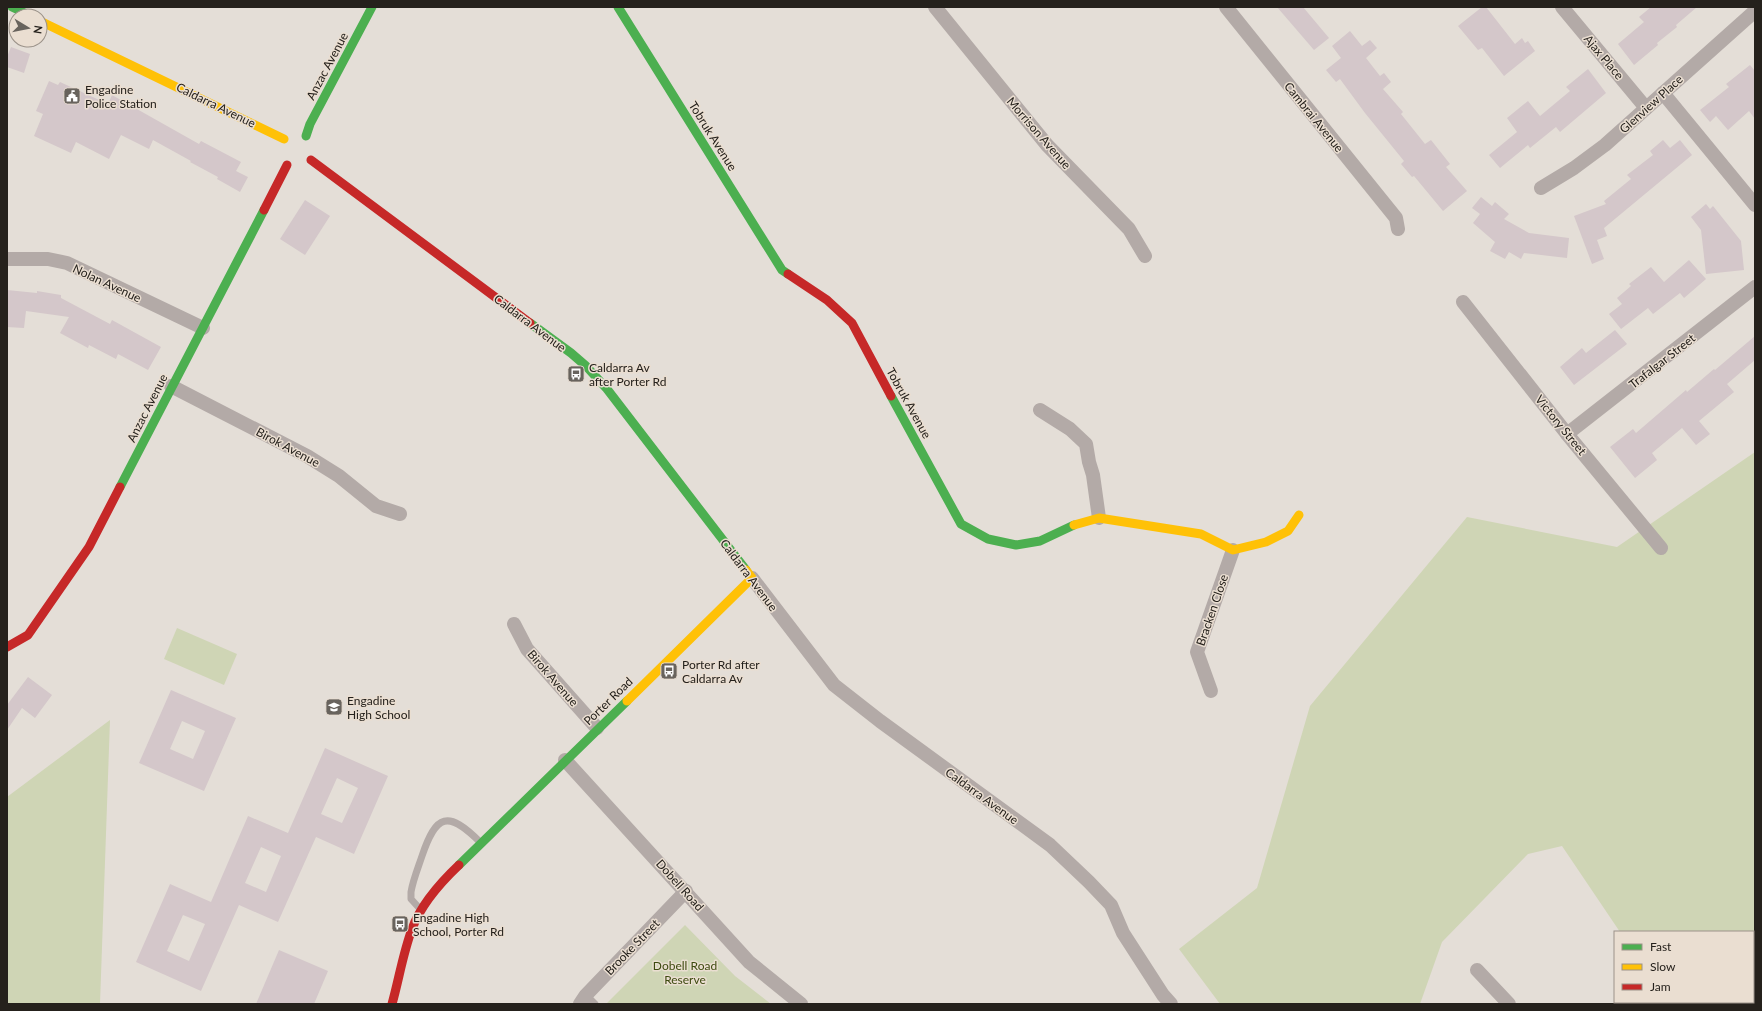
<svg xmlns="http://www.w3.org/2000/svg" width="1762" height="1011" font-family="Lato,sans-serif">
  <rect width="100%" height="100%" fill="#e4ded7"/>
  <g fill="#cfd5b5">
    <path d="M1755,452v552h-86l-1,-2h85v-70h-133l-58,-86 -34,8 -86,88 -22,62h-200l-41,-55 78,-61 53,-182 157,-189 150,30z"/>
    <path d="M177,628l60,26 -13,31 -60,-26z"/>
    <path d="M110,720l-10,284h-93v-207z"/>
    <path d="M685,925l50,51 36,28h-165z"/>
  </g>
  <g fill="#d4c7ca" fill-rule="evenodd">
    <path d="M1277,7h26l26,31 -15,12z"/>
    <path d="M1482,7h4l29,37 7,-6 3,5 3,-2 7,10 -31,25 -22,-28 -4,2 -20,-24z"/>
    <path d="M1651,7h46l-21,18 1,2 -20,16 1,2 -24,20 -16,-21 26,-22 -5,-5z"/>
    <path d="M1350,31l12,15 8,-6 7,8 -11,10 14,18 4,-3 7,9 -8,7 20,23 -2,2 24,30 6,-4 19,24 -4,3 21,24 -24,20 -29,-35 -2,1 -11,-13 3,-3 -39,-48 -25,-34 -4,3 -10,-12 15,-12 -9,-12z"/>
    <path d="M11,47l19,7 -6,19 -17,-6v-10z"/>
    <path d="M1750,65l5,6v48l-6,-8 -21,19 -12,-14 -6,6 -10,-12 29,-23 -3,-3z"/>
    <path d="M1588,69l18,24 -46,39 -4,-5 -26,21 -2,-3 -28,23 -11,-13 28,-23 -10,-14 21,-17 12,15 30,-25 -4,-4z"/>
    <path d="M49,81l9,4 2,-3 48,22 4,-9 87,49 2,-3 40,21 -5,9 12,6 -8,15 -23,-13 1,-2 -28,-15 1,-1 -38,-21 -4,9 -28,-14 -12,24 -33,-17 -5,11 -37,-17 9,-22 -7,-3z"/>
    <path d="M1663,140l7,8 10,-8 12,15 -88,73 3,8 -10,4 7,19 -12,5 -18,-48 32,-12 -2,-3 27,-22 -4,-4 26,-20 -3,-4z"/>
    <path d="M1481,197l11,9 3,-4 14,12 -5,5 25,14 40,5 -2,20 -43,-5 -3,6 -12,-7 -4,7 -15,-8 5,-9 -22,-19 7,-9 -8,-6z"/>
    <path d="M305,200l25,16 -25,39 -25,-16z"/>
    <path d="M1706,204l4,5 3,-3 28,35 3,29 -38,4 -5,-44 -10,-13z"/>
    <path d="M1689,260l17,19 -22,19 -4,-5 -27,21 -5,-6 -27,21 -12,-15 13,-10 -5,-6 14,-12 -2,-2 22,-17 13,15z"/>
    <path d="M7,290l30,3v-2l24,4v3l49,26 2,-4 49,27 -13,23 -30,-16 -2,5 -27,-14 -1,3 -28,-15 9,-16 -43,-6 -2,17 -17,-1z"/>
    <path d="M1615,330l12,14 -53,41 -14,-18 22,-19 4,5z"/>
    <path d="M1755,336v24l-28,24 7,8 -35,29 11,13 -14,11 -14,-17 -30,25 5,7 -22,18 -25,-31 23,-18 3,4 50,-43 1,2 27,-23 1,1z"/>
    <path d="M28,677l24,18 -17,23 -13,-10 -15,22v-25z"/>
    <path d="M171,690l65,28 -32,73 -65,-28zM182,721l23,10 -12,28 -23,-10z"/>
    <path d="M325,748l63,28 -34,78 -38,-17 -38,85 -39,-17 -38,86 -65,-29 34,-78 41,18 37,-86 40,17zM337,778l21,10 -16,35 -21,-9zM261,847l20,9 -15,36 -21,-9zM183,915l22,9 -16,37 -22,-10z"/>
    <path d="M279,950l49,21 -14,33h-58z"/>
  </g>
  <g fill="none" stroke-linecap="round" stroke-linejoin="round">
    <g stroke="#b3aaa7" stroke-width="7">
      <path d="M421,910l-10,-11v-7c2,-12 7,-24 11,-36 14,-42 26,-46 58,-14"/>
      <path d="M586,995l9,9"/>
    </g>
    <g stroke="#b3aaa7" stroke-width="14">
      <path d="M935,7l112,138 82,84 16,27"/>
      <path d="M1226,7l170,211 2,11"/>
      <path d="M1562,7l84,101"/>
      <path d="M1663,93l92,112"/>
      <path d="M1541,188l33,-20 31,-23 150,-134"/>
      <path d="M7,259h41l19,4 136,65"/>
      <path d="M1463,302l104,132 94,114"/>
      <path d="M171,386l136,70 32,20 37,30 24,8"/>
      <path d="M1040,410l30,19 16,15 3,18 4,13 6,43"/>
      <path d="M1567,434l188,-147"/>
      <path d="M752,578l82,107 46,36 170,124 39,37 22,23 12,28 40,62 8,9"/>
      <path d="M514,624l13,25 70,79"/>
      <path d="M1211,691l-14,-39 36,-102"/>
      <path d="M565,760l184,202 52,42"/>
      <path d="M1477,970l32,34"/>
      <path d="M580,1004l6,-9 100,-104"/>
    </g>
    <g stroke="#4caf50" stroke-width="9">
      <path d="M12,7l19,9"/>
      <path d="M618,7l164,263 6,4"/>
      <path d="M306,136l4,-12 62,-117"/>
      <path d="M530,323l41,30 15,13 21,23 139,181"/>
      <path d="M891,396l70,128 27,15 28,6 24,-4 34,-16"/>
      <path d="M120,487l144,-277"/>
      <path d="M459,865l168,-164"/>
    </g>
    <g stroke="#ffc107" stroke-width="9">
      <path d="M40,21l244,118"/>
      <path d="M1074,525l25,-7 102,16 32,16 33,-8 22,-11 11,-16"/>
      <path d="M627,701l125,-123 -6,-8"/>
    </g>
    <g stroke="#c62828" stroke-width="9">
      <path d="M311,160l219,163"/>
      <path d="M264,210l23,-45"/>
      <path d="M788,274l39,26 25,23 39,73"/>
      <path d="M7,647l21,-12 61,-88 31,-60"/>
      <path d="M392,1004c7,-25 11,-51 20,-75 9,-25 28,-46 47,-64"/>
    </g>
  </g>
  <defs>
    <g id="civic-square" transform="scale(0.9)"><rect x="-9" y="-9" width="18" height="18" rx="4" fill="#68635d" stroke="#eaded1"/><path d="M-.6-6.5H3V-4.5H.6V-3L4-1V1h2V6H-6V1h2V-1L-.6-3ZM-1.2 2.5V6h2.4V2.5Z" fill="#fff"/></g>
    <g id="bus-square" transform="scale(0.9)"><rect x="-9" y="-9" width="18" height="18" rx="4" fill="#68635d" stroke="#eaded1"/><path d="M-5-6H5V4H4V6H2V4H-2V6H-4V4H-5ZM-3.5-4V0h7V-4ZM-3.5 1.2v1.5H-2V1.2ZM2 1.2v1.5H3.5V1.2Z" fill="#fff"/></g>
    <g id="school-square" transform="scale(0.9)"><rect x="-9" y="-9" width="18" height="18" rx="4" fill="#68635d" stroke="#eaded1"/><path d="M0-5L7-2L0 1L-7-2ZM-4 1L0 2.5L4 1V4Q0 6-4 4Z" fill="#fff"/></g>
  </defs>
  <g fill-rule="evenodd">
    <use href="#civic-square" x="72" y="96"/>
    <use href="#bus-square" x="576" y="374"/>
    <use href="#bus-square" x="669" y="671"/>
    <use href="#school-square" x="334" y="707"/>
    <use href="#bus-square" x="400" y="924"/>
  </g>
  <g text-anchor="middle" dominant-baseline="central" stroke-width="3" stroke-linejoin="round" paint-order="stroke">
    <g font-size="12" fill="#25211c" stroke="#eaded1">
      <text transform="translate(1604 57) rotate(50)">Ajax Place</text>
      <text transform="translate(327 66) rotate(-62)">Anzac Avenue</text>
      <text transform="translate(1651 104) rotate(-42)">Glenview Place</text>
      <text transform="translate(216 105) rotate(26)">Caldarra Avenue</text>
      <text transform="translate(1314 117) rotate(51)">Cambrai Avenue</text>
      <text transform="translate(1039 133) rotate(49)">Morrison Avenue</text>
      <text transform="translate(713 136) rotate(58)">Tobruk Avenue</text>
      <text transform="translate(107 283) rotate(25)">Nolan Avenue</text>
      <text transform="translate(530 323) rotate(37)">Caldarra Avenue</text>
      <text transform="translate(1662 361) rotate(-38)">Trafalgar Street</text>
      <text transform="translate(909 403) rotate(61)">Tobruk Avenue</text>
      <text transform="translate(147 408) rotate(-63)">Anzac Avenue</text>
      <text transform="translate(1561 425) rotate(51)">Victory Street</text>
      <text transform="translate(288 447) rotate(28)">Birok Avenue</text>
      <text transform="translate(749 575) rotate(53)">Caldarra Avenue</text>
      <text transform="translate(1212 610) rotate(-71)">Bracken Close</text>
      <text transform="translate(553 678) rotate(49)">Birok Avenue</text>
      <text transform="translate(608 701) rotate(-44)">Porter Road</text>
      <text transform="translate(982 796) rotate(36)">Caldarra Avenue</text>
      <text transform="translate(680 885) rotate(48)">Dobell Road</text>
      <text transform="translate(632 947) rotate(-46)">Brooke Street</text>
    </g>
    <g font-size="12" fill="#25211c" stroke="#eaded1" text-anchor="start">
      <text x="85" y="89">Engadine<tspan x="85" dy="14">Police Station</tspan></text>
      <text x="589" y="367">Caldarra Av<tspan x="589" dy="14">after Porter Rd</tspan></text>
      <text x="682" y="664">Porter Rd after<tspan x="682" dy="14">Caldarra Av</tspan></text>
      <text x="347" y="700">Engadine<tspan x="347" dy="14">High School</tspan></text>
      <text x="413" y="917">Engadine High<tspan x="413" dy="14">School, Porter Rd</tspan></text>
    </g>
    <g font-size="12" fill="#3d4a0f" stroke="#eaded1">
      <text x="685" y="965">Dobell Road<tspan x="685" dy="14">Reserve</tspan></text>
    </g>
  </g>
  <rect width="1762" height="1011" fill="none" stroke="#25211c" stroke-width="16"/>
  <rect x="1614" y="931" width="140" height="72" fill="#eaded1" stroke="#9b9289"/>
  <rect x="1622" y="944" width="20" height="6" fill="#4caf50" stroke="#9b9289"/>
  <text x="1650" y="951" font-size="12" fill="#25211c">Fast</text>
  <rect x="1622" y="964" width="20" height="6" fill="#ffc107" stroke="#9b9289"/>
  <text x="1650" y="971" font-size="12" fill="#25211c">Slow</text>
  <rect x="1622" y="984" width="20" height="6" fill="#c62828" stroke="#9b9289"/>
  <text x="1650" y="991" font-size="12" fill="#25211c">Jam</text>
  <g transform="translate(28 28) rotate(100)"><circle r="19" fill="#eaded1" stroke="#9b9289"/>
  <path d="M0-3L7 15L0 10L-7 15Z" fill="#68635d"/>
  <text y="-6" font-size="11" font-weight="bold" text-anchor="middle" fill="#25211c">N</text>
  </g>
</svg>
